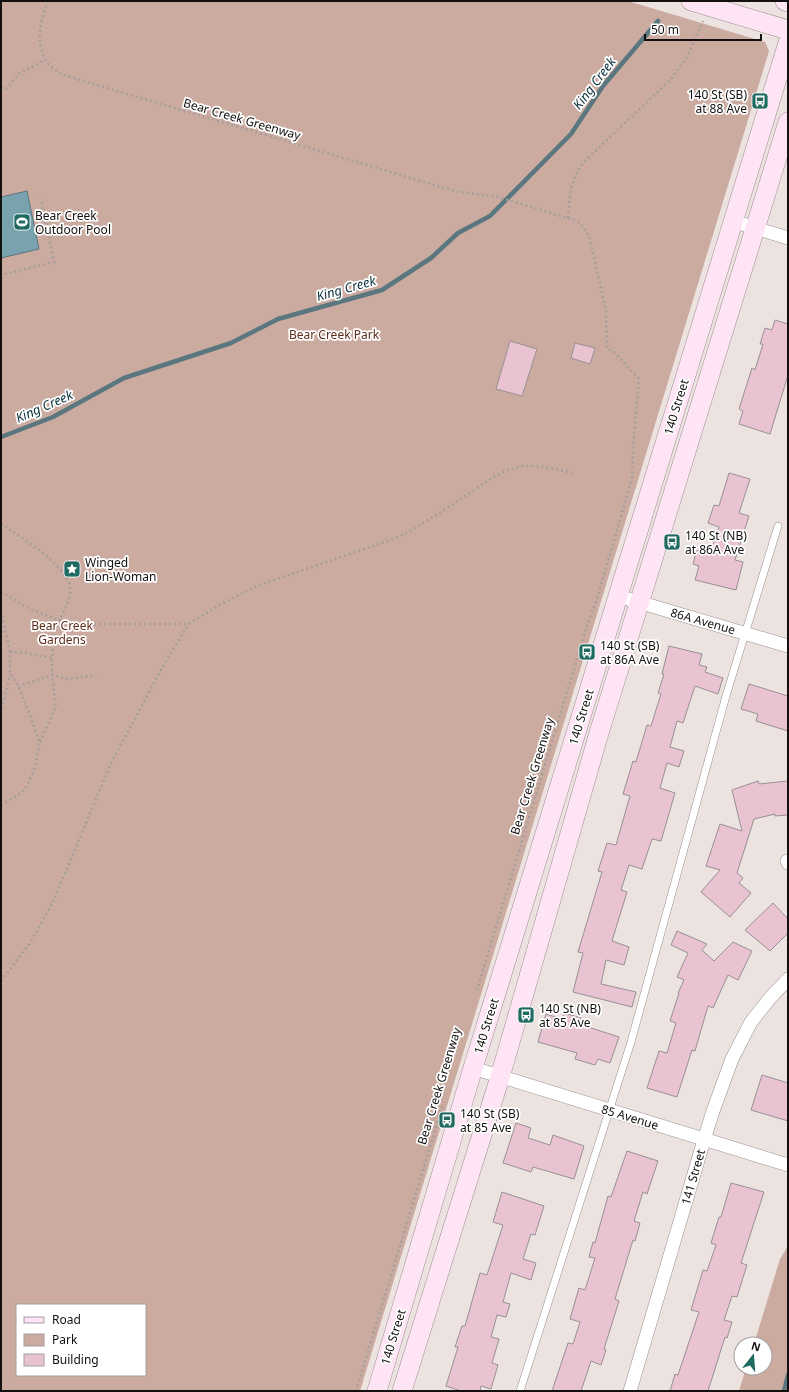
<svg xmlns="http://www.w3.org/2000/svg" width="789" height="1392" font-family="'Noto Sans',sans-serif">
  <rect width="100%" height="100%" fill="#ece3e0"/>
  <g fill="#cbaba0" fill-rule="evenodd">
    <path d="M1,1h627l137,41 4,9 -409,1340h-359zM17,1305h128v70h-128z"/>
    <path d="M788,1246v145h-49l7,-23h19v-24h-11l26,-85z"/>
  </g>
  <path fill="#79a2af" stroke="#5a767f" d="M27,191l12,58 -38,9v-61z"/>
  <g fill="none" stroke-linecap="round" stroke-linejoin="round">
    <g stroke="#5a767f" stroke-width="4.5">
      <path d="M1,437l52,-20 71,-39 107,-35 47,-24 104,-29 49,-32 27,-25 32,-17 81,-82 32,-48 55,-65"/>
      <path d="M784,1391l4,-16"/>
    </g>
  </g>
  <g fill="#e9c3d2" stroke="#989093">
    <path d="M775,320l13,4v51l-18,59 -31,-10 4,-13 -4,-2 13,-41 3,2 8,-26h-3l5,-16 7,2z"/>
    <path d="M510,341l27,8 -15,47 -26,-7z"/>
    <path d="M575,343l20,5 -5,16 -19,-6z"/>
    <path d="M729,473l21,6 -11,34 10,3 -14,44 8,2 -7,28 -41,-10 4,-14 -6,-2 4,-14 13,3 9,-26 -11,-4 6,-18 5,1z"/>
    <path d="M669,646l33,8 -3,11 8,2 -2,5 18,6 -5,16 -23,-8 -12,37 -6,-2 -7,26 14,4 -5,16 -12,-4 -7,25 15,5 -14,48 -9,-2 -10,30 -13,-4 -8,25 6,2 -15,49 17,6 -5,18 -18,-5 -5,24 35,8 -4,15 -59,-15 10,-39 -5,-1 24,-80 -4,-1 9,-28 9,2 14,-49 -7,-2 10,-33 3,1 11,-37 4,1 10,-32 -3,-1 6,-19h-2z"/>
    <path d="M749,684l39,12v35l-32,-10 2,-7 -17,-5z"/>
    <path d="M758,781l1,3 29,-3v34l-13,1v-2l-21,5 -17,54 6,5 -4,5 12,10 -21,24 -29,-25 19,-22 -14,-4 14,-42 22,7 -10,-41z"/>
    <path d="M773,903l15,16v14l-18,18 -25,-21z"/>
    <path d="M677,931l30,13 -5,6 12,11 19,-19 19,9 -14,29 -10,-5 -15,33 -5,-2 -13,45 -3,-1 -15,47 -30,-9 12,-37 8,2 9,-30 -6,-2 9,-28h-1l6,-13 -7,-3 11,-24 -17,-8z"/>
    <path d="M564,1013l17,5 -2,6 40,13 -9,26 -12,-4 -3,6 -20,-6 2,-6 -39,-11 8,-28 16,5z"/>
    <path d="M762,1075l26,8v38l-37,-11z"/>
    <path d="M516,1123l15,5 -3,10 22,7 3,-10 31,11 -10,33 -41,-12 -2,5 -28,-9z"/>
    <path d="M627,1151l31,10 -11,33 -4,-2 -9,29 6,2 -5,18 -2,-1 -18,59 4,2 -15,48 2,1 -5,15 -10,-4 -10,30h-29l16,-48 5,1 7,-22 -10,-3 9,-31 6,2 10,-32 -6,-1 4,-15 2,1 13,-47 3,1z"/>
    <path d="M731,1183l33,9 -23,71 6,2 -10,32 -5,-1 -8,24 8,2 -5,16 -2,-1 -17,54h-38l5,-17 3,1 21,-63 -8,-2 12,-40 4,1 9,-26 -5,-2 8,-26h2z"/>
    <path d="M502,1192l42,14 -9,29 -4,-1 -8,25 13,4 -5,17 -20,-7 -8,29 7,2 -4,13 -9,-2 -6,22 8,2 -7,24 6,2 -7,24 -10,-3 -1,5h-19l-15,-5 12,-39h-3l7,-21h3l15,-53 7,2 16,-50 -10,-3z"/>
  </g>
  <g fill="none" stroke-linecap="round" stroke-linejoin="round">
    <g stroke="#98908d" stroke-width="8">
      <path id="lane" d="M520,1391l111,-349 95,-346 52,-170"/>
    </g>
    <g stroke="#98908d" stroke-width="14">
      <g id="street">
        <path d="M733,221l55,17"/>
        <path d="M618,596l170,50"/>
        <path d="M787,861l1,2"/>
        <path d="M473,1068l315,97"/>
        <path d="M630,1391l74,-251 9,-29 19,-52 19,-37 20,-25 17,-18"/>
      </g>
    </g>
    <g stroke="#98908d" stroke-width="20">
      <g id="secondary">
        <path d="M691,1l97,29"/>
        <path d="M785,1l3,1"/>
        <path d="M377,1391l96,-323 315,-1025"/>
        <path d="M402,1391l98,-314 99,-344 189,-611"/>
      </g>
    </g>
    <g stroke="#a59e9b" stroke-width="2.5" stroke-dasharray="2 3" stroke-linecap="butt">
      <path d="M48,1c-7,18 -13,39 -3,58 3,7 12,12 18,16l385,114 12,3 38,5 76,23 6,3 4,5 6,11 16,72 1,37 8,5 24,26 -6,68 -1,31 -36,124 -7,17 -112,371"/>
      <path d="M1,87l5,2 14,-16 25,-13"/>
      <path d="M568,218c2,-24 1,-34 15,-55l88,-84 16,-22 16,-36"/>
      <path d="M1,278l4,-4 49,-12 -13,-63"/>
      <path d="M1,524c18,12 73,45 69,68 -1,14 -11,25 -14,37 -4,15 -4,31 -4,46l-27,9 -6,3"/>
      <path d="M1,592l31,18 27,10 23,4h107"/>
      <path d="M1,611l9,41"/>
      <path d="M1,632l3,-5"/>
      <path d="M1,714l9,-40"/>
      <path d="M40,742l16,-36 -4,-31 16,4 28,-4"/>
      <path d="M1,805l20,-12 6,-7 7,-16 6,-28 -21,-55 -9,-14v-21l16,1 26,5"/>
      <path d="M1,981l29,-38 23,-41 59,-141 55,-102 22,-35 34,-21 34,-17 139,-48c25,-12 47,-28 71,-43 16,-11 36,-27 57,-29 16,-1 32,3 48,7"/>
      <path d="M356,1391l87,-287"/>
    </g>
    <use href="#lane" stroke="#fff" stroke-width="7"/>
    <use href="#street" stroke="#fff" stroke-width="13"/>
    <use href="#secondary" stroke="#ffe4f5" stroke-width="19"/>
  </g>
  <defs>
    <g id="bus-square" transform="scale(0.9)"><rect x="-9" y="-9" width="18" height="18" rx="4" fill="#216a61" stroke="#fff"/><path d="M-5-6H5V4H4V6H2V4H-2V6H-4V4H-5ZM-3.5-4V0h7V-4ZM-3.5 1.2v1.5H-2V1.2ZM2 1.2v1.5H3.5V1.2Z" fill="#fff"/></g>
    <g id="stadium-square" transform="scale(0.9)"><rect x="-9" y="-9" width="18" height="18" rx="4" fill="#216a61" stroke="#fff"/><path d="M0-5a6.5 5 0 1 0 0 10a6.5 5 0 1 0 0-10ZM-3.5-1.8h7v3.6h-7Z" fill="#fff"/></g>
    <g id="sight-square" transform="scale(0.9)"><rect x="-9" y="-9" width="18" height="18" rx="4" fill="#216a61" stroke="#fff"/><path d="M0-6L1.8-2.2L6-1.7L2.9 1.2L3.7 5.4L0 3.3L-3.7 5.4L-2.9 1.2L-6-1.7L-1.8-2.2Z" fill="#fff"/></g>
  </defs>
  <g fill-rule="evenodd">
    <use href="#bus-square" x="760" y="101"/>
    <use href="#stadium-square" x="22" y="222"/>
    <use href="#bus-square" x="672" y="542"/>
    <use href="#sight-square" x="72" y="569"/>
    <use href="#bus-square" x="587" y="652"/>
    <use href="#bus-square" x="526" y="1015"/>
    <use href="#bus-square" x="447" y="1120"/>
  </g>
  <g text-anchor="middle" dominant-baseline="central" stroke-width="3.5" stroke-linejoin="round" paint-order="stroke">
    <g font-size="12" fill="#13100f" stroke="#fff" text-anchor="start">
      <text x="747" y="94" text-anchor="end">140 St (SB)<tspan x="747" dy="14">at 88 Ave</tspan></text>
      <text x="35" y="215">Bear Creek<tspan x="35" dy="14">Outdoor Pool</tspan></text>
      <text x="685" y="535">140 St (NB)<tspan x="685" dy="14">at 86A Ave</tspan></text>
      <text x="85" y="562">Winged<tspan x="85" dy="14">Lion-Woman</tspan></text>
      <text x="600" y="645">140 St (SB)<tspan x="600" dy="14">at 86A Ave</tspan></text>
      <text x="539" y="1008">140 St (NB)<tspan x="539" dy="14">at 85 Ave</tspan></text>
      <text x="460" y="1113">140 St (SB)<tspan x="460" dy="14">at 85 Ave</tspan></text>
    </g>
    <g font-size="12" fill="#13100f" stroke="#fff">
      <text transform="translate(242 119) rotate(16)">Bear Creek Greenway</text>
      <text transform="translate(676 407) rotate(-73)">140 Street</text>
      <text transform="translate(703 621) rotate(16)">86A Avenue</text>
      <text transform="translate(581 717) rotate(-73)">140 Street</text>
      <text transform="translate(532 776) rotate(-73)">Bear Creek Greenway</text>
      <text transform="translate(486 1026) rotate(-73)">140 Street</text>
      <text transform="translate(439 1086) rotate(-73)">Bear Creek Greenway</text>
      <text transform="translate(630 1117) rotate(17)">85 Avenue</text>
      <text transform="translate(693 1177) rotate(-74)">141 Street</text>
      <text transform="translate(393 1337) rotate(-73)">140 Street</text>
    </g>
    <g font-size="12" fill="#5d2c19" stroke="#fff">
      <text x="334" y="334">Bear Creek Park</text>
      <text x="62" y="625">Bear Creek<tspan x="62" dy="14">Gardens</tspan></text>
    </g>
    <g font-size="13" font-style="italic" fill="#0b323d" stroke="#fff">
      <text transform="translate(594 83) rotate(-53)">King Creek</text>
      <text transform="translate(346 288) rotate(-16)">King Creek</text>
      <text transform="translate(44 406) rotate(-24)">King Creek</text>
    </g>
  </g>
  <rect width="789" height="1392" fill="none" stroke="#13100f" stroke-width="4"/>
  <rect x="16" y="1304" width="130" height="72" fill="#ffffff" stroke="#a19f9f"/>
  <rect x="24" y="1317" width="20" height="6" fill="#ffe4f5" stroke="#a19f9f"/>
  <text x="52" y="1324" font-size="12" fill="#13100f">Road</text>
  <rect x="24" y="1334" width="20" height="12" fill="#cbaba0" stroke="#a19f9f"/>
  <text x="52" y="1344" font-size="12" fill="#13100f">Park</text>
  <rect x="24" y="1354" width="20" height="12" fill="#e9c3d2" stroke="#a19f9f"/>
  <text x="52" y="1364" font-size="12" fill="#13100f">Building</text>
  <g transform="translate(753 1356) rotate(17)"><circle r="19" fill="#ffffff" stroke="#a19f9f"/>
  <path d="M0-3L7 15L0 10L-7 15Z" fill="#216a61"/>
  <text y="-6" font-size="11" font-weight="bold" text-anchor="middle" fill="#13100f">N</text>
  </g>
  <path d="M645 34v6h116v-6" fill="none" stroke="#13100f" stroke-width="2"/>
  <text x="651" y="34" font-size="12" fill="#13100f" stroke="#ffffff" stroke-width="3" paint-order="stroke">50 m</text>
</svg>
